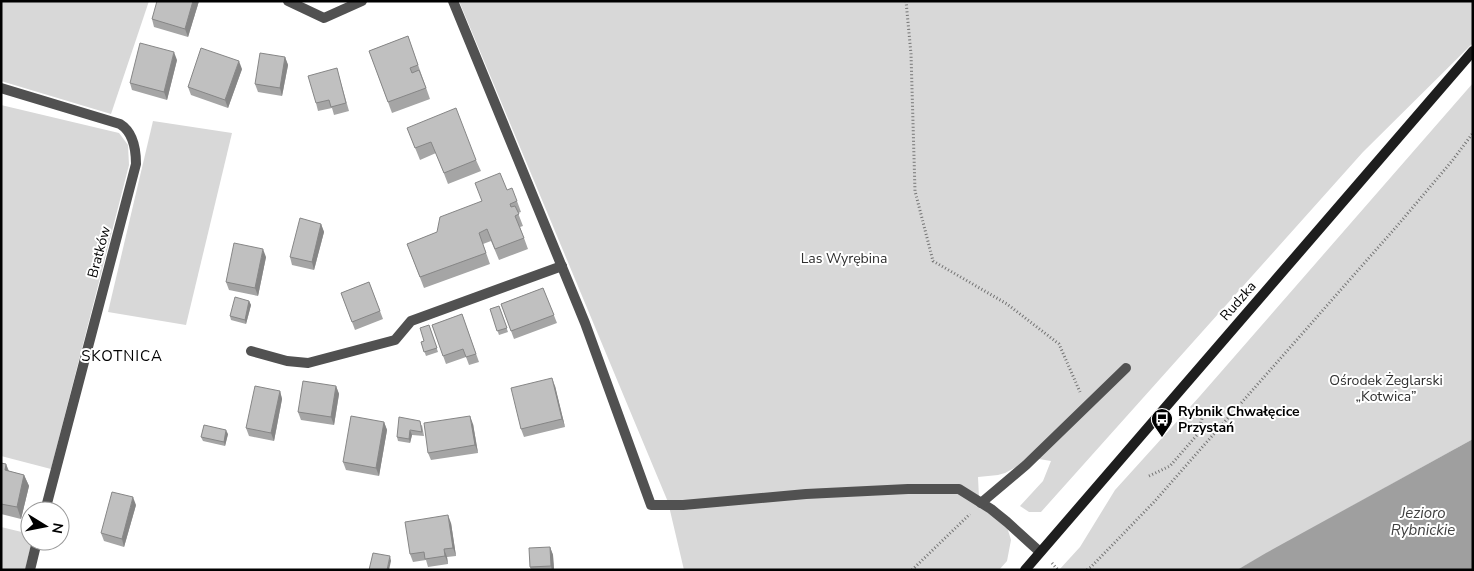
<svg xmlns="http://www.w3.org/2000/svg" width="1474" height="571" font-family="'Nunito Sans',sans-serif">
  <rect width="100%" height="100%" fill="#fff"/>
  <g fill="#d8d8d8">
    <path d="M1,1h148l-38,113 -110,-33z"/>
    <path d="M459,1h1014v42l-110,109 -322,360h-12l-9,-6 23,-25 8,-20 -18,-3 -28,15 -7,2 -20,2 1,21 28,29 4,13 -4,21 -8,9h-315l-16,-68z"/>
    <path d="M1473,83v356l-236,131h-178l21,-23 35,-57 85,-94z"/>
    <path d="M1,105l118,28 9,12 1,20 -78,304 -50,-13z"/>
    <path d="M153,121l79,12 -46,192 -78,-13z"/>
    <path d="M1,527l29,7v7h2l-7,29h-24z"/>
  </g>
  <path fill="#9f9f9f" d="M1473,439v131h-236l29,-17z"/>
  <g fill="none" stroke-linecap="round" stroke-linejoin="round">
    <g stroke="#737373" stroke-width="3" stroke-dasharray="1 2.5" stroke-linecap="butt">
      <path d="M906,1l5,53 4,137 18,70 74,43 52,40 21,48"/>
      <path d="M1149,476l21,-10 27,-31 7,-23"/>
      <path d="M1052,563l6,7"/>
      <path d="M912,570l58,-56"/>
      <path d="M1087,570l4,-3 63,-65 243,-276 55,-65 21,-28"/>
    </g>
    <g stroke="#515151" stroke-width="10">
      <path d="M288,1l36,17 38,-17"/>
      <path d="M453,1l132,322 66,182h32l123,-11 102,-5h51l32,20 16,13 33,30"/>
      <path d="M1,88l119,36c13,8 16,26 16,40l-91,347"/>
      <path d="M251,351l36,10 21,2 87,-23 16,-19 151,-55"/>
      <path d="M981,503l45,-38 100,-97"/>
      <path d="M30,570l7,-29"/>
    </g>
    <path stroke="#1e1e1e" stroke-width="10" d="M1025,570l448,-519"/>
  </g>
  <g fill="#a5a5a5">
    <path d="M199,1l-11,36 -34,-10 -2,-8z"/>
    <path d="M408,36l22,63 -38,14 -23,-62z"/>
    <path d="M285,57l3,8 -6,31 -24,-4 -3,-8z"/>
    <path d="M177,60l-10,40 -35,-10 -2,-7z"/>
    <path d="M242,69l-14,39 -37,-13 -3,-8z"/>
    <path d="M339,76l10,35 -15,4 -2,-7 -14,3 -2,-8z"/>
    <path d="M407,128l69,32 5,11 -33,13 -12,-31 -16,7z"/>
    <path d="M507,190l10,11 4,11 -3,1 5,13 -3,1 8,22 -29,11 -8,-19 -8,3 7,20 -66,24 -17,-44 30,-12 45,-31z"/>
    <path d="M321,224l3,8 -10,38 -22,-5 -2,-8z"/>
    <path d="M266,257l-8,39 -29,-6 -3,-8z"/>
    <path d="M369,282l14,37 -28,11 -14,-37z"/>
    <path d="M543,288l14,35 -43,16 -13,-35z"/>
    <path d="M249,301l2,4 -5,19 -15,-4 -1,-4z"/>
    <path d="M499,306l9,26 -9,3 -9,-26z"/>
    <path d="M462,314l17,48 -10,3 -3,-8 -20,7 -14,-39z"/>
    <path d="M429,325l9,27 -12,4 -5,-14 3,-1z"/>
    <path d="M336,386l3,8 -5,31 -33,-5 -3,-8z"/>
    <path d="M555,386l10,41 -41,10 -3,-8z"/>
    <path d="M280,391l2,8 -8,42 -25,-5 -3,-8z"/>
    <path d="M384,422l3,8 -8,46 -33,-6 -3,-8z"/>
    <path d="M473,424l5,29 -47,7 -3,-7z"/>
    <path d="M422,425l2,11 -12,-1 -2,8 -12,-2 -1,-4z"/>
    <path d="M228,434l-3,12 -22,-5 -2,-4z"/>
    <path d="M1,463l5,1 3,7 15,4 5,11 -8,33 -20,-5z"/>
    <path d="M136,505l-12,42 -20,-6 -3,-8z"/>
    <path d="M451,523l5,33 -9,1 1,7 -20,3 -2,-7 -13,2 -3,-8z"/>
    <path d="M550,547l3,8 1,15h-23l-1,-3z"/>
  </g>
  <g fill="#868686">
    <path d="M193,1h6l-11,36 -3,-8z"/>
    <path d="M174,52l3,8 -10,40 -3,-8z"/>
    <path d="M285,57l3,8 -6,31 -2,-8z"/>
    <path d="M239,61l3,8 -14,39 -3,-8z"/>
    <path d="M321,224l3,8 -10,38 -2,-8z"/>
    <path d="M263,249l3,8 -8,39 -3,-8z"/>
    <path d="M249,301l2,4 -5,19 -1,-4z"/>
    <path d="M552,378l3,8 10,41 -3,-8z"/>
    <path d="M336,386l3,8 -5,31 -3,-8z"/>
    <path d="M280,391l2,8 -8,42 -3,-8z"/>
    <path d="M470,416l3,8 5,29 -3,-8z"/>
    <path d="M384,422l3,8 -8,46 -3,-8z"/>
    <path d="M226,430l2,4 -3,12 -1,-4z"/>
    <path d="M410,430l2,5 -2,8 -1,-4z"/>
    <path d="M6,464l4,12 -5,-6z"/>
    <path d="M24,475l5,11 -8,33 -4,-12z"/>
    <path d="M133,497l3,8 -12,42 -2,-8z"/>
    <path d="M448,515l3,8 5,33 -3,-8z"/>
    <path d="M550,547l3,8 1,15h-2l-1,-4z"/>
    <path d="M444,549l3,8 1,7 -3,-8z"/>
    <path d="M390,556l1,5 -2,9h-2z"/>
  </g>
  <g fill="#c0c0c0" stroke="#868686">
    <path d="M157,1h36l-8,28 -33,-10z"/>
    <path d="M408,36l10,29 -8,3 2,5 7,-3 7,18 -38,14 -19,-51z"/>
    <path d="M140,43l34,9 -10,40 -34,-9z"/>
    <path d="M201,48l38,13 -14,39 -37,-13z"/>
    <path d="M260,53l25,4 -5,31 -25,-4z"/>
    <path d="M337,68l9,35 -15,4 -2,-7 -13,3 -8,-27z"/>
    <path d="M456,108l20,52 -32,13 -13,-31 -16,6 -8,-20z"/>
    <path d="M500,173l7,17 5,-2 5,13 -7,3 1,3 4,-1 4,8 -4,2 9,22 -29,11 -8,-20 -8,4 7,20 -66,24 -13,-33 30,-12 3,-15 42,-16 -7,-18z"/>
    <path d="M300,218l21,6 -9,38 -22,-5z"/>
    <path d="M234,243l29,6 -8,39 -29,-6z"/>
    <path d="M369,282l11,29 -28,11 -11,-29z"/>
    <path d="M543,288l11,27 -43,16 -10,-27z"/>
    <path d="M235,297l14,4 -4,19 -15,-4z"/>
    <path d="M499,306l8,22 -10,3 -7,-22z"/>
    <path d="M462,314l14,40 -10,3 -3,-8 -20,7 -11,-31z"/>
    <path d="M429,325l8,23 -13,4 -3,-10 3,-1 -4,-13z"/>
    <path d="M552,378l10,41 -41,10 -10,-41z"/>
    <path d="M303,381l33,5 -5,31 -33,-5z"/>
    <path d="M255,386l25,5 -9,42 -25,-5z"/>
    <path d="M351,416l33,6 -8,46 -33,-6z"/>
    <path d="M470,416l5,29 -47,8 -4,-30z"/>
    <path d="M399,417l21,4 2,11 -12,-2 -1,9 -12,-2z"/>
    <path d="M204,425l22,5 -2,12 -23,-5z"/>
    <path d="M1,463l5,1 -1,6 19,5 -7,32 -16,-3z"/>
    <path d="M112,492l21,5 -11,42 -21,-6z"/>
    <path d="M448,515l5,33 -9,1 1,7 -20,3 -1,-7 -14,2 -5,-32z"/>
    <path d="M550,547l1,19 -21,1 -1,-19z"/>
    <path d="M373,553l17,3 -3,14h-18z"/>
  </g>
  <defs>
    <g id="bus-pin" transform="scale(1.125)"><path d="M0 17L-7.5 6A9.5 9.5 0 1 1 7.5 6Z" fill="#000" stroke="#fff"/><path d="M-5-6H5V4H4V6H2V4H-2V6H-4V4H-5ZM-3.5-4V0h7V-4ZM-3.5 1.2v1.5H-2V1.2ZM2 1.2v1.5H3.5V1.2Z" fill="#fff"/></g>
  </defs>
  <g fill-rule="evenodd">
    <use href="#bus-pin" x="1162" y="419"/>
  </g>
  <g text-anchor="middle" dominant-baseline="central" stroke-width="4" stroke-linejoin="round" paint-order="stroke">
    <g font-size="14" fill="#000" stroke="#fff">
      <text transform="translate(99 252) rotate(-75)">Bratków</text>
      <text transform="translate(1238 301) rotate(-49)">Rudzka</text>
    </g>
    <g font-size="14" fill="#2f2f2f" stroke="#fff">
      <text x="844" y="258">Las Wyrębina</text>
      <text x="1386" y="380">Ośrodek Żeglarski<tspan x="1386" dy="16">„Kotwica”</tspan></text>
    </g>
    <g font-size="14" font-weight="bold" fill="#000" stroke="#fff" text-anchor="start">
      <text x="1178" y="411">Rybnik Chwałęcice<tspan x="1178" dy="16">Przystań</tspan></text>
    </g>
    <g font-size="15" letter-spacing="1" fill="#000" stroke="#fff">
      <text x="122" y="356">SKOTNICA</text>
    </g>
    <g font-size="15" font-style="italic" fill="#404040" stroke="#fff">
      <text x="1423" y="513">Jezioro<tspan x="1423" dy="17">Rybnickie</tspan></text>
    </g>
  </g>
  <rect width="1474" height="571" fill="none" stroke="#000000" stroke-width="5"/>
  <g transform="translate(45 526) rotate(100)"><circle r="24" fill="#ffffff" stroke="#999999"/>
  <path d="M0-4L9 19L0 12L-9 19Z" fill="#000000"/>
  <text y="-8" font-size="14" font-weight="bold" text-anchor="middle" fill="#000000">N</text>
  </g>
</svg>
